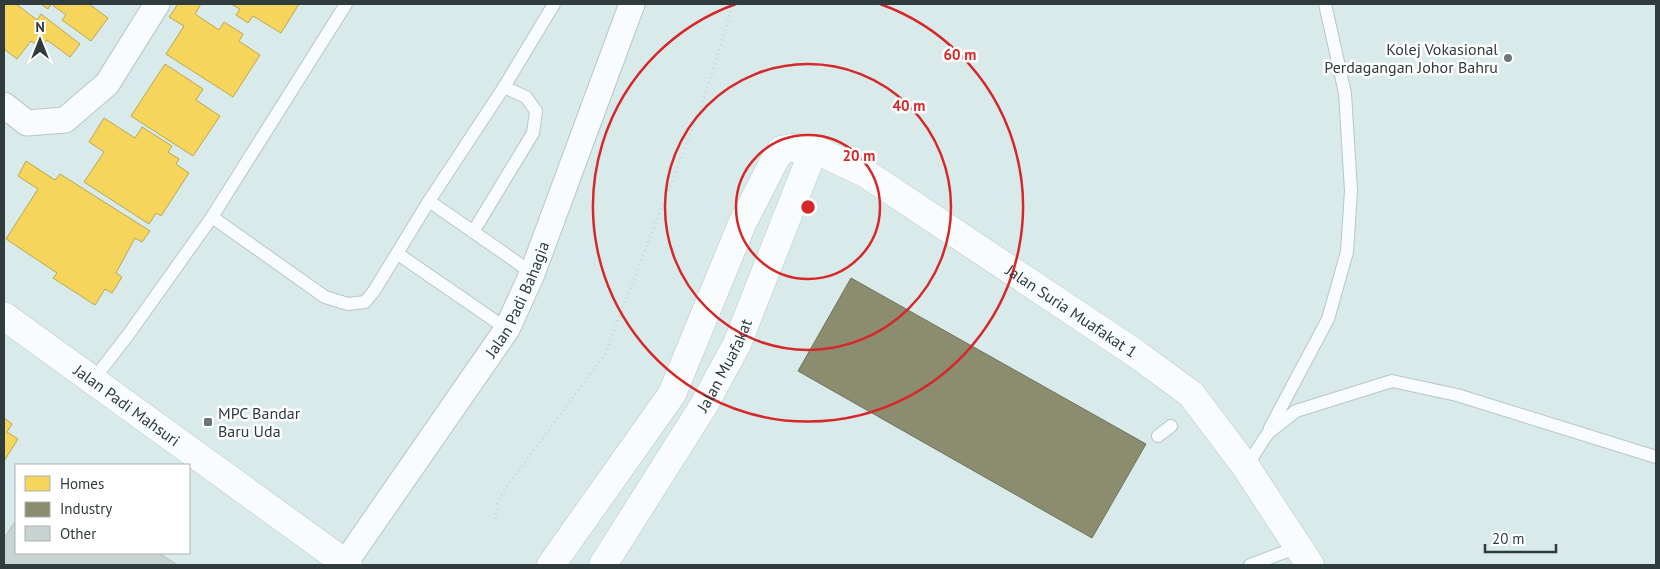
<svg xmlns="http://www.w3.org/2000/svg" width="1660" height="569" font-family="'PT Sans',sans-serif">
  <rect width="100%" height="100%" fill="#d9eaeb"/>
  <g fill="#f6d55c" stroke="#baa752" fill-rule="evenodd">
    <path d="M4,4h12l21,16 4,-6 39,30 -10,13 -23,-17 -6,8 -10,-7 -14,18 -13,-10v-11l1,-2 -1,-1z"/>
    <path d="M41,4h48l19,14 -17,23 -29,-21 4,-5 -15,-11 -3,5z"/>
    <path d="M178,4h23l-6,10 24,16 5,-8 19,12 -4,7 21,14 -27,42 -67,-43 18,-28 -15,-9z"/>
    <path d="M231,4h68l-18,29 -28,-17 -5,7 -12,-8 4,-6z"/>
    <path d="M165,64l38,25 -7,11 24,16 -27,40 -62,-40z"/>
    <path d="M104,118l31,20 7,-11 30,19 -4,6 11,7 -3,5 13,9 -28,43 -5,-3 -7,11 -65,-42 20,-30 -15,-10z"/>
    <path d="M26,161l29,19 5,-6 90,57 -8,11 -7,-4 -19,35 6,4 -10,16 -7,-4 -10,16 -42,-27 4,-5 -51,-34 32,-50 -20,-13z"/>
    <path d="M952,340l30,17 -4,6 44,25 5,-8 27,15 -11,19 7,3 11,-19 28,16 -7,11 27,15 3,-6 28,15 -14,25 -10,-6 -5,8 -17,-10 -7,13 24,14 -5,8 3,1 -17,31 -29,-17 6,-10 -25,-14 -3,5 -62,-36 4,-6 -42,-25 -4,6 -29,-16 16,-26 22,12 6,-10 8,5 4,-8 -8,-5 5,-9 -24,-13zM996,403l14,8 3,-5 16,9 -6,10 -16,-10 -6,11 -14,-8zM1057,431l15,10 -6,9 -15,-9z"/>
    <path d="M4,418l8,6 -5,8 11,7 -14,22z"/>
  </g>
  <path fill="#8c8c6e" stroke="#70745f" d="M851,278l295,166 -54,94 -294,-167z"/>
  <path fill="#c6d3d1" stroke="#b7c4c2" d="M16,520v33h143l17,11 -1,1h-171v-27z"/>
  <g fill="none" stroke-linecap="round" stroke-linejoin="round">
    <g stroke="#b8c6c7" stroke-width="14">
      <g id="lane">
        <path d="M429,201l89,62 14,11"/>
        <path d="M212,217l113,80 23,7 17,-2 9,-11 55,-90 75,-114 50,-83"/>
        <path d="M473,232l60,-99 3,-22 -10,-14 -22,-10"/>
        <path d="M398,254l109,75"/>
        <path d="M93,380l35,-45 84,-118 134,-213"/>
        <path d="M1270,428l58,-109 19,-67 4,-61 -6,-98 -20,-89"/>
        <path d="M1158,436l13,-10"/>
        <path d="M1246,467l22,-34 28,-22 96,-30 65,14 199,62"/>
        <path d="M1250,565l32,-12 18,-5"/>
      </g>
    </g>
    <g stroke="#b8c6c7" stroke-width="27">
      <g id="street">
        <path d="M4,105l23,18 38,-3 42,-36 50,-80"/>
        <path id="s1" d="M345,563l162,-234 25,-55 100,-270"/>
      </g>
    </g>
    <g stroke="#b8c6c7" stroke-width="29">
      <g id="secondary">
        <path id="s2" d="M4,316l344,249"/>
        <path id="s3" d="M551,565l121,-171 70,-170 31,-61 8,-13 11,-2 22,1 51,24 270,180 56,41 55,73 64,98"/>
        <path id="s4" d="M603,565l101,-160 33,-61 77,-195"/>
      </g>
    </g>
    <path stroke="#ced3d4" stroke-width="3" stroke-dasharray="1 4" stroke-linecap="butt" d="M495,519l2,-14 6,-13 102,-138 100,-258 28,-92"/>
    <use href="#lane" stroke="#f9fcfc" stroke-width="12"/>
    <use href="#street" stroke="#f9fcfc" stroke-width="25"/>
    <use href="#secondary" stroke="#f9fcfc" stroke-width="28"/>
  </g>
  <g fill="none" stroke="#d62828" stroke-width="2.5">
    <circle cx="808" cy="207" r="72"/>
    <circle cx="808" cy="207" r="143"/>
    <path d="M880 4A215 215 0 1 1 736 4"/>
  </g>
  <g fill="#6a7879" stroke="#fff" stroke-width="2">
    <circle cx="1508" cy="58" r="5"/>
    <rect x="203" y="417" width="10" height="10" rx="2.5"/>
  </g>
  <g text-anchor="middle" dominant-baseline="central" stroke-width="5" stroke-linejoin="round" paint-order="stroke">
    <g font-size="16" fill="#2f3b3c" stroke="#fff" text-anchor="end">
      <text x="1498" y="49">Kolej Vokasional<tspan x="1498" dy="18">Perdagangan Johor Bahru</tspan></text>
      <text x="218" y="413" text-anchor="start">MPC Bandar<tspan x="218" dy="18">Baru Uda</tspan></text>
    </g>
    <g font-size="16" fill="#2f3b3c" stroke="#fff">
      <text stroke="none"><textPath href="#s1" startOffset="316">Jalan Padi Bahagia</textPath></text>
      <text stroke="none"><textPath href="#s3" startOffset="815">Jalan Suria Muafakat 1</textPath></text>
      <text stroke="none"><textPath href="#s4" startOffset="234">Jalan Muafakat</textPath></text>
      <text stroke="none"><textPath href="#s2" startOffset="152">Jalan Padi Mahsuri</textPath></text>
    </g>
  </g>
  <circle cx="808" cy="207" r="8" fill="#d62828" stroke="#fff" stroke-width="2.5"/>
  <g font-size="15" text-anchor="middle" font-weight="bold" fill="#d62828" stroke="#fff" stroke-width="5" stroke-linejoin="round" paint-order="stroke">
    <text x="960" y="60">60 m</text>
    <text x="909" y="111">40 m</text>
    <text x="859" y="161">20 m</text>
  </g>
  <rect width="1660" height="569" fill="none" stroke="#2f3b3c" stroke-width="10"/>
  <rect x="15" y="464" width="175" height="90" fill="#ffffff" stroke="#acb1b1"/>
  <rect x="25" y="476" width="25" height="15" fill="#f6d55c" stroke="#acb1b1"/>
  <text x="60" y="489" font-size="15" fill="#2f3b3c">Homes</text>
  <rect x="25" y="502" width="25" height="15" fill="#8c8c6e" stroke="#acb1b1"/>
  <text x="60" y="514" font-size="15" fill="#2f3b3c">Industry</text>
  <rect x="25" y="526" width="25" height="15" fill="#c6d3d1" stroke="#acb1b1"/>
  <text x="60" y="539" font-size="15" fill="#2f3b3c">Other</text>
  <g transform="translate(40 40)" stroke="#ffffff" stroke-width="4" paint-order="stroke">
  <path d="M0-4L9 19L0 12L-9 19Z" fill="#2f3b3c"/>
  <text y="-8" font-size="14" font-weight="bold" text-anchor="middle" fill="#2f3b3c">N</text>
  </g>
  <path d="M1485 544v8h71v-8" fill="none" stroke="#2f3b3c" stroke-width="2.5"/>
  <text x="1492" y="544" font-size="15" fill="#2f3b3c" stroke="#ffffff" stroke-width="4" paint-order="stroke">20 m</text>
</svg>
